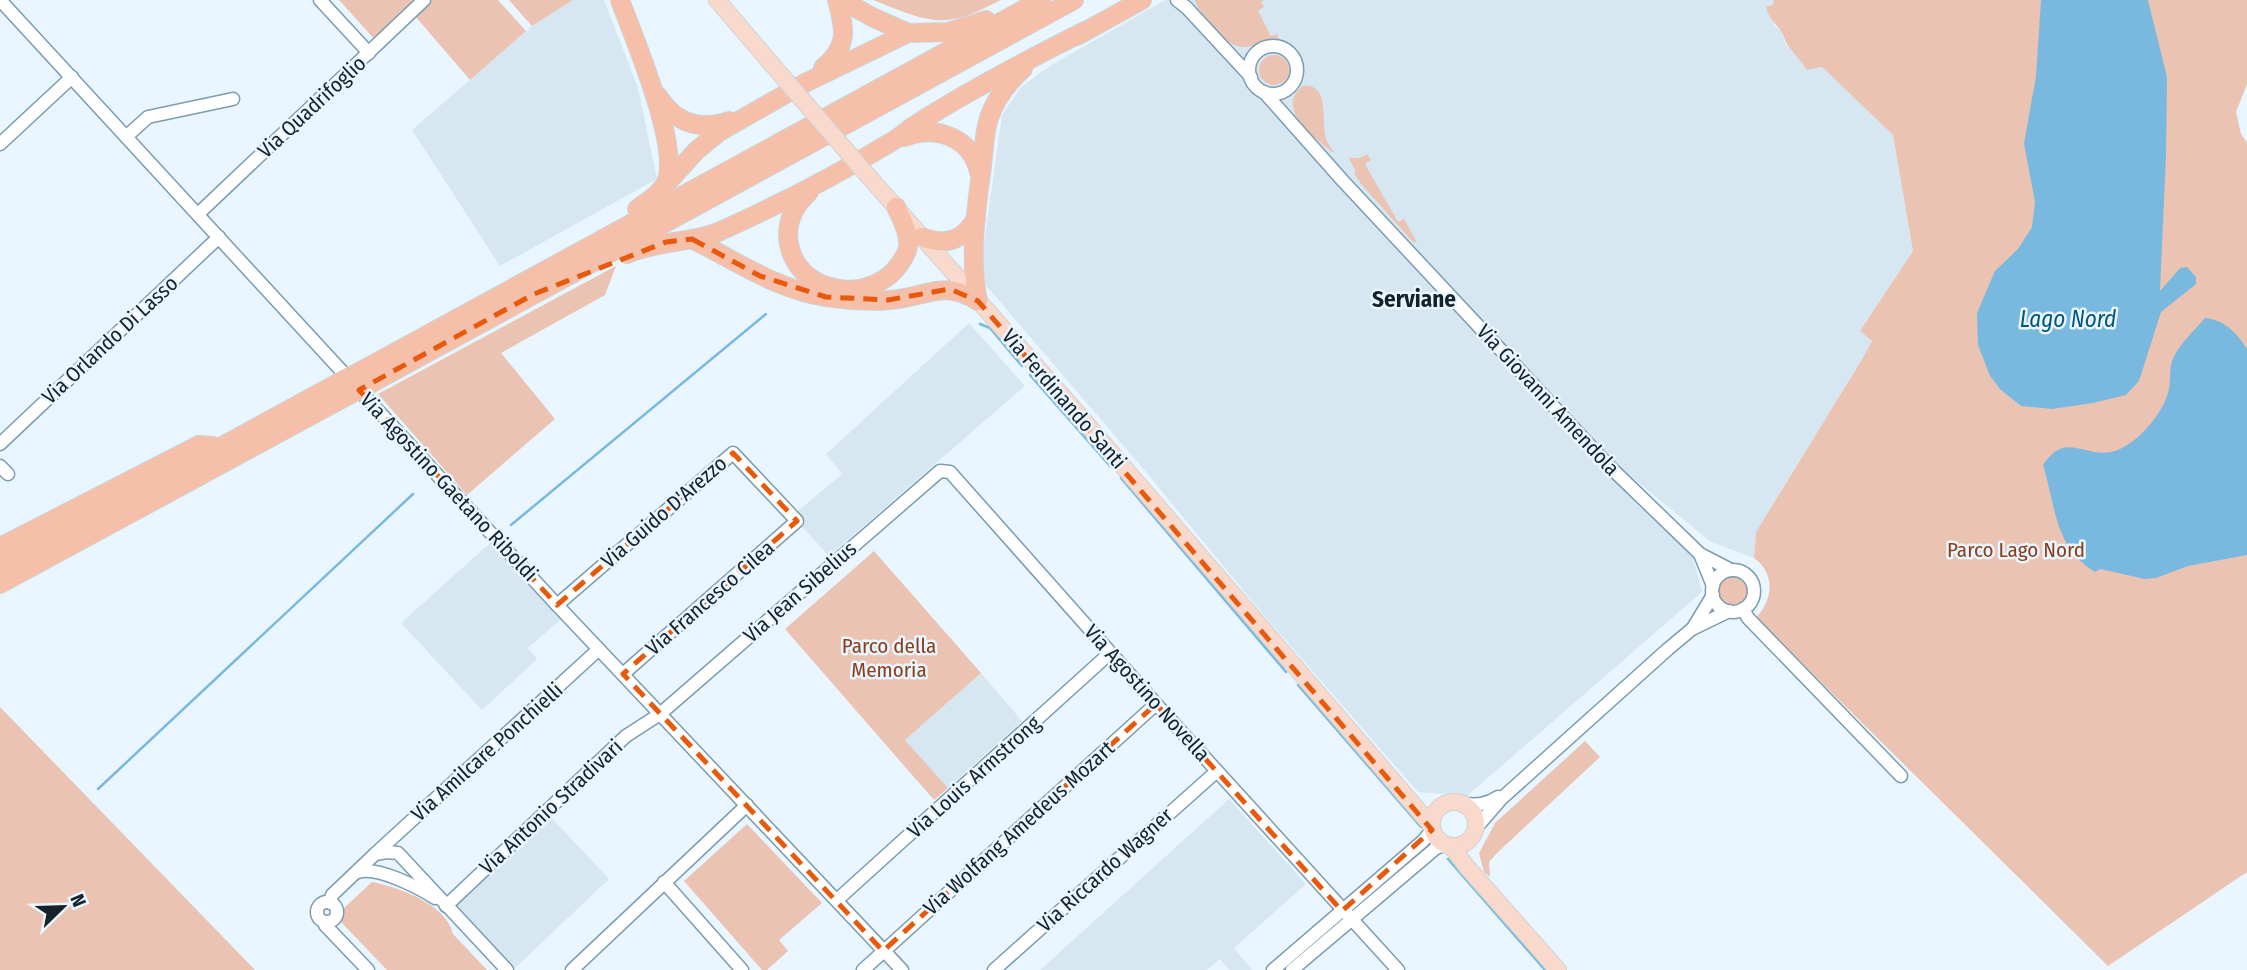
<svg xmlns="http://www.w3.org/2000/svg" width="2247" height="970" font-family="'Fira Sans Condensed',sans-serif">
  <rect width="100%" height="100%" fill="#e9f6ff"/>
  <g fill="#d6e7f1">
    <path d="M573,0h31l34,88 19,91 -157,87 -88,-136 120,-104z"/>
    <path d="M1165,0h609v25l7,6 5,14 12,10 9,14 15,-2 71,68 20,116 -53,80 12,10 -11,20 -105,171 -2,26 -43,-16 -105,-86 -272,-294 -8,6 366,386 10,38 -235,204 -49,-4 -156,-179 -121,-147 -158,-184 -1,-25 20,-142 19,-28 32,-23z"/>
    <path d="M969,323l56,63 -196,170 -37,-40 50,-42 -16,-20z"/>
    <path d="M490,543l71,76 -33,29 9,11 -55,51 -81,-87z"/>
    <path d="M981,673l41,48 -74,67 -43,-48z"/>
    <path d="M1229,799l77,85 -72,64 18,22h-23l-9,-11 -13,11h-167z"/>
    <path d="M548,814l61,65 -96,91h-3l-60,-63z"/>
  </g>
  <g fill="#ebc3b2">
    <path d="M339,0h80l-43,41z"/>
    <path d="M432,0h66l28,31 -56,49 -55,-64z"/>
    <path d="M509,0h64l-41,26z"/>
    <path d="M873,0h128c-15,7 -30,16 -47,19 -25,6 -57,-10 -81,-19z"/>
    <path d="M1195,0h69l-3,2 3,5 -6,4 13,25 6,-2 3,6c-12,0 -22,6 -34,7 -20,2 -36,-26 -48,-39z"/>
    <path d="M1774,0h473v84l-11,28 5,22 6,9v729l-139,94 -352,-348c17,-19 20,-44 -2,-60l2,-26 105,-171 11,-20 -12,-10 53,-80 -20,-116 -71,-68 -15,3c-6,-9 -12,-15 -18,-23 -4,-5 -5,-11 -8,-16 -6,-8 -12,-13 -15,-24l7,-2z"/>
    <circle cx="1274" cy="70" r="15"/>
    <path d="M1303,86c26,-3 19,32 22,49 1,7 7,13 9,18 -17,-13 -61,-45 -31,-67z"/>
    <path d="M1367,154l4,6 -6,4 33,58 6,-3 13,24 -4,-1 -52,-58 -7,-11 2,-1 -7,-14h11z"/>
    <path d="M616,266l-11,29 -104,58 54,66 -88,76 -89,-101z"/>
    <path d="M874,551l107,122 -76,67 43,48 -14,12 -149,-171z"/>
    <circle cx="1733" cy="590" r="15"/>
    <path d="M0,707l255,263h-255z"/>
    <path d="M1585,741l15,16 -102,95 -9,10 1,15 -6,-5 -5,-19 16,-30z"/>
    <path d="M747,824l75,79 -43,37 9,11 -21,19h-5l-78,-89z"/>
    <path d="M372,882c27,5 75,23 81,52l34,36h-100l-46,-48 3,-14z"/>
  </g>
  <g fill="#7ab9df">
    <path d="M2041,0h107l19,77 -1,79 -6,135 20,-23 7,-1 9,10v7l-35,28 -22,69 -13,14 -33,8 -41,6 -31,-3 -20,-16 -11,-14 -12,-31 -1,-32 18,-42 23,-22 14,-22 3,-25 -11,-58 12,-68z"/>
    <path d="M2205,318c20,2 32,15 42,31v206l-59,11 -32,12 -11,1 -45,-10 -5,3c-41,-25 -39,-65 -52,-107 24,-38 46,-1 77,-16 20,-9 42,-35 48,-56 3,-10 1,-22 4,-32 6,-16 22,-30 33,-43z"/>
  </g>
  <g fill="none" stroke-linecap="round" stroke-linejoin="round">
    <g stroke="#7ab9df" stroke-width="2.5">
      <path d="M980,324l10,4 32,38"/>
      <path d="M1030,375l80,91"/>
      <path d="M1121,478l165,194"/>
      <path d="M511,525l255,-211"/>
      <path d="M1298,685l123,142"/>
      <path d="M98,789l315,-295"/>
      <path d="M1448,859l97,111"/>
    </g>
    <g stroke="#7c9cb0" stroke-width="15">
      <g id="minor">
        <path d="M0,0l557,605 345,365"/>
        <path d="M320,0l49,53"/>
        <path d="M1177,0l10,8 64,69"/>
        <circle cx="1273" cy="70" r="24"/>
        <path d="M1264,92l79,89 267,286 90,87 31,16"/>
        <path d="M127,136l21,-19 85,-18"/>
        <path d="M0,144l72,-67"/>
        <path d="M198,214l226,-214"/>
        <path d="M0,444l219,-207"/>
        <path d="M0,466l8,8"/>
        <path d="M1700,554l13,32"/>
        <circle cx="1733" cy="591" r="21"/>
        <path d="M557,605l176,-152 64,68 -174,153"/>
        <path d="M1743,609l5,9 153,158"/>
        <path d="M1693,628l20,-33"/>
        <path d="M1464,804c13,1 22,1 34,-7"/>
        <path d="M1475,829l26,-30 167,-150 24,-20 37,-18"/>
        <path d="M375,854l224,-205"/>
        <path d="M358,872c19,-6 60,15 77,26"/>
        <path d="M664,882l78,88"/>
        <path d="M837,900l273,-247"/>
        <circle cx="327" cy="912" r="10"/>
        <path d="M330,903l2,-8 43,-41 12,-2 11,1 109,117"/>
        <path d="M446,906l180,-170 34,-22 280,-243 10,1 206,232 242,266"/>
        <path d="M325,922v3l43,45"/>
        <path d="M572,970l175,-165"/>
        <path d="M863,970l293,-266"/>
        <path d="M994,970l223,-199"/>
        <path d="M1273,970l150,-129 9,-11"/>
        <path d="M1292,970l144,-122 10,-4"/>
      </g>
    </g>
    <g stroke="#d0d3d4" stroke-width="18">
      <g id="major">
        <path d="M717,0l70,82"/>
        <path d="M862,169l211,239 358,417"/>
        <circle cx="1454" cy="824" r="22"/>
        <path d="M1451,846l16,21 91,103"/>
      </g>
    </g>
    <g stroke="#d0d3d4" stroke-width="20">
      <g id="highway">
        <path d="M620,0c13,36 63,151 45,184"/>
        <path d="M842,0l30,17 36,16"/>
        <path d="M1077,36l65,-36"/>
        <path d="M823,68c26,-22 22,-38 14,-68"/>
        <path d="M658,96c17,27 41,35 71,25"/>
        <path d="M905,137c31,-12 66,0 74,35"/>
        <path d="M809,192c-15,14 -24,31 -20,52 10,53 85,61 112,18 4,-6 8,-13 7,-20 0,-12 -7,-24 -12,-35"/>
        <path d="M637,209l19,-14 40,-44 23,-19 86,-49 103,-50 40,-1 38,-12"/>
        <path d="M922,237c24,9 40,4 54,-18"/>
        <path d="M692,239c44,22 84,50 133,58 21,3 45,5 65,3 38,-3 52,-21 88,1"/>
        <path d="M627,254c33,-14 69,-11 98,-25 55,-25 110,-53 161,-84 10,-5 18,-12 26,-18 55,-36 115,-67 173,-96"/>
        <path d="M978,301c-9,-41 -2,-92 4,-135 2,-16 2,-33 7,-48 7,-20 19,-36 34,-49"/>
        <path d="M359,372l682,-372"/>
        <path d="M370,384l704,-384"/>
        <path d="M0,547l199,-102 14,1"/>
        <path d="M0,567l338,-184"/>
        <path d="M0,584l349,-189"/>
      </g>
    </g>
    <use href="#minor" stroke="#fff" stroke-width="12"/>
    <use href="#major" stroke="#f9d9cb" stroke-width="16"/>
    <use href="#highway" stroke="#f5bfa9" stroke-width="18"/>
    <g stroke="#d0d3d4" stroke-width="18" stroke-linecap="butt">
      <path id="major-bridge" d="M787,82l75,87"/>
    </g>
    <g stroke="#d0d3d4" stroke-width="20" stroke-linecap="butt">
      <g id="highway-bridge">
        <path d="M338,383l21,-11"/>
        <path d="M349,395l21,-11"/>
      </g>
    </g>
    <use href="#major-bridge" stroke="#f9d9cb" stroke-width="16"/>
    <use href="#highway-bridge" stroke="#f5bfa9" stroke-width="18"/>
  </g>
  <path fill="none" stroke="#e8590c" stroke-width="5" stroke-dasharray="14 9" stroke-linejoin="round" d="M692,239l68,37 66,21 62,3 62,-11 28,12 454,529 -90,81 -186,-207 -273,247 -260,-277 174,-153 -64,-68 -176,152 -198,-215 175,-96 132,-52z"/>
  <g text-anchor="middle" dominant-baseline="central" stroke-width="5" stroke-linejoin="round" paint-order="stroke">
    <g font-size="21" fill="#152229" stroke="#e9f6ff">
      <text transform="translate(312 107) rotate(-43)">Via Quadrifoglio</text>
      <text transform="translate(110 340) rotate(-43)">Via Orlando Di Lasso</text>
      <text transform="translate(1064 399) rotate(49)">Via Ferdinando Santi</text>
      <text transform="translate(1548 400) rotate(47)">Via Giovanni Amendola</text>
      <text transform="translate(449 487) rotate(47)">Via Agostino Gaetano Riboldi</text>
      <text transform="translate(664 512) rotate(-41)">Via Guido D'Arezzo</text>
      <text transform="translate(800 592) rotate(-41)">Via Jean Sibelius</text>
      <text transform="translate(710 598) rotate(-41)">Via Francesco Cilea</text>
      <text transform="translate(1147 693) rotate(48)">Via Agostino Novella</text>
      <text transform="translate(487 752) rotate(-42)">Via Amilcare Ponchielli</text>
      <text transform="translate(974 777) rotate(-42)">Via Louis Armstrong</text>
      <text transform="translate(551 807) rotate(-43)">Via Antonio Stradivari</text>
      <text transform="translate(1019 828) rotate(-42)">Via Wolfang Amedeus Mozart</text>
      <text transform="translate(1105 870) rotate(-42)">Via Riccardo Wagner</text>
    </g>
    <g font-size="21" fill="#8a3e19" stroke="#e9f6ff">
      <text x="2016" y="550">Parco Lago Nord</text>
      <text x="889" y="646">Parco della<tspan x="889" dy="24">Memoria</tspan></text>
    </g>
    <g font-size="23" font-weight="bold" fill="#152229" stroke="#e9f6ff">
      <text x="1414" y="299">Serviane</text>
    </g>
    <g font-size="23" font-style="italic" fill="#00577b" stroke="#e9f6ff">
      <text x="2068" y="319">Lago Nord</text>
    </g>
  </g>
  <g transform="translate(63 907) rotate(67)" stroke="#e9f6ff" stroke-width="5" paint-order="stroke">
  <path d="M0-5L12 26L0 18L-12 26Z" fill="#152229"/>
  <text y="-10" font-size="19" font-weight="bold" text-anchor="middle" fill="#152229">N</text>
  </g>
</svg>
